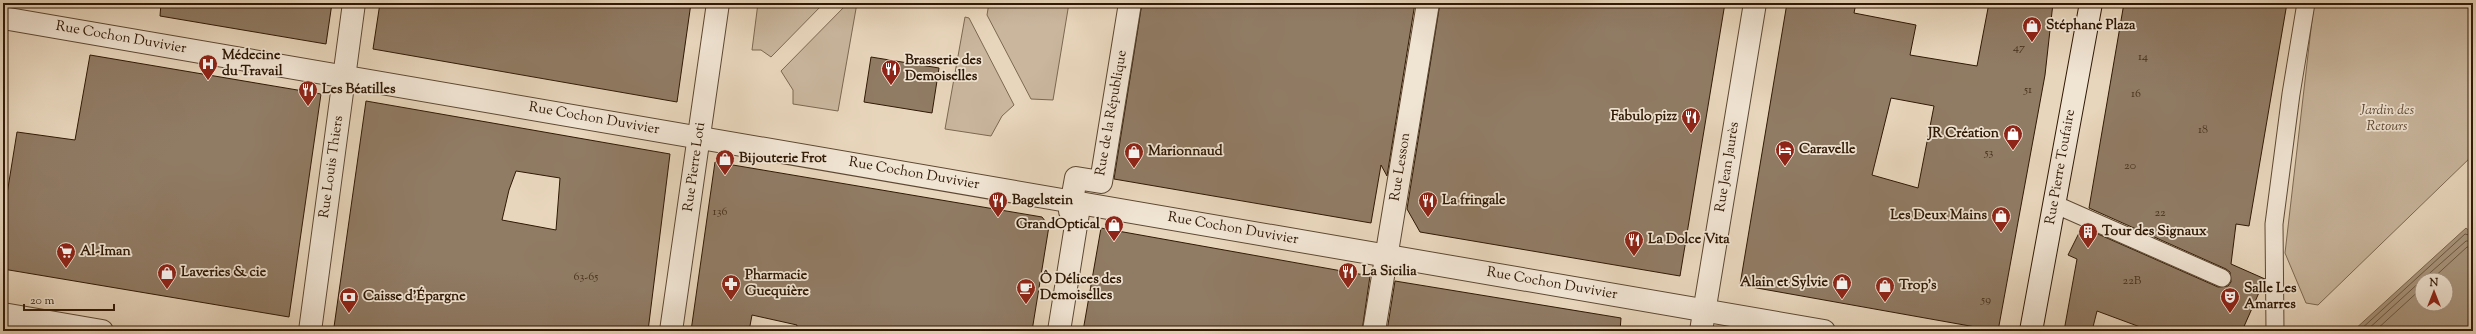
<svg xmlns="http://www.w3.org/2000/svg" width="2476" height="334" font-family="'Sorts Mill Goudy',serif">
  <rect width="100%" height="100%" fill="#e8d6bc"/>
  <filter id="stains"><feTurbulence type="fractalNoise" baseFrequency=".005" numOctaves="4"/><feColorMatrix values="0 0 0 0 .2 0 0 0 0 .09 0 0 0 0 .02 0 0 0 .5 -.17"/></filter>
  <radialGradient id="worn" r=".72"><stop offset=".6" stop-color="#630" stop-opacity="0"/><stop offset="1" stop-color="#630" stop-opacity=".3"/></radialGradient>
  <g fill="#c9b69d" stroke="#7c6851">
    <path d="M758,3h66l-53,54 -10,-7h-9z"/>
    <path d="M848,3h9l-19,108 -45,-7v-14l-12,-19z"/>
    <path d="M989,3h80l-16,97 -22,-1 -44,-84z"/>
    <path d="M2314,3h159v152l-155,150 -12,-2 -21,-50z"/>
    <path d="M965,17l4,1 45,87 -12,11 -11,20 -46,-7z"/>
  </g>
  <path fill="#a9967e" stroke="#79644e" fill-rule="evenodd" d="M2466,228l7,6v97h-120zM2422,280h24v24h-24z"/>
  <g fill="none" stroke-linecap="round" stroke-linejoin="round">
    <g stroke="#6c5842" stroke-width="1">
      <path d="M2422,280l44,-39h7"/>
      <path d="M2431,280l36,-33h6"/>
      <path d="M2359,331l106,-97 8,2"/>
      <path d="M2366,331l56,-51"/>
      <path d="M2375,331l47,-43"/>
    </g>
  </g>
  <g fill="#907b64" stroke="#301905" fill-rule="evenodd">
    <path d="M161,3h171l-6,41 -166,-28z"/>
    <path d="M380,3h311l-14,99 -304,-53z"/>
    <path d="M1142,3h273l-28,173 -6,-11 -10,58 -257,-44z"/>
    <path d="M1440,3h285l-45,273 -260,-44 -13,-23z"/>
    <path d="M1787,3h69l-2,10 62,12 -6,30 67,11 12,-63h64l-8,72 -47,256 -258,-46zM1891,98l43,8 -16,82 -46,-13z"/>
    <path d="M2124,3h163l-38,223 -13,-2 -5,40 34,15 -23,52h-91l-54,-20 -5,20h-28l13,-72 -9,-4 14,-28 136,60 10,-1 3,-4 -1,-10 -4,-3 -137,-61z"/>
    <path d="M90,55l231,39 -32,223 -286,-48v-50l14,-87 58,8z"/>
    <path d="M871,57l68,11 -7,45 -68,-11z"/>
    <path d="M366,101l304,53 -22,177h-290l-24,-4zM516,171l44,7 -4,52 -54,-10 7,-30z"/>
    <path d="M715,162l327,55 7,9 -17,105h-236l1,-6 -45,-10 -3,16h-58z"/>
    <path d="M1101,228l269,48 -8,55h-279z"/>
    <path d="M1395,281l226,37 -1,13h-233z"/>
  </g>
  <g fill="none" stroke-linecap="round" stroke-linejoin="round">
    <g stroke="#5e4833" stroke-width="19">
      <g id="lane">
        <path d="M2054,204l168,74"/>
        <path d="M2275,331l-1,-107 17,-130 15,-91"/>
      </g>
    </g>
    <g stroke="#5e4833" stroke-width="24">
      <g id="street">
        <path d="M3,18l1821,313"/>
        <path d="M3,314l99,17"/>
        <path d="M310,331l44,-328"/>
        <path d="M671,331l47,-328"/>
        <path d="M1059,331l19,-118 -8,-2 6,-33 25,4 29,-179"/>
        <path d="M1374,331l54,-328"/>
        <path d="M1701,331l54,-328"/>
      </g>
    </g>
    <g stroke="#301905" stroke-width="24">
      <path id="secondary" d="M2031,331l60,-328"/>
    </g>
    <use href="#lane" stroke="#f0e4d3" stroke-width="17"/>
    <use href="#street" stroke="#f0e4d3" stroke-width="22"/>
    <use href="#secondary" stroke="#f0e4d3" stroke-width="22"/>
  </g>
  <defs>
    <g id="shop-pin" transform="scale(1)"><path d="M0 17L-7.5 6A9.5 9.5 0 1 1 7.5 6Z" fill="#8f2418" stroke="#f0e4d3"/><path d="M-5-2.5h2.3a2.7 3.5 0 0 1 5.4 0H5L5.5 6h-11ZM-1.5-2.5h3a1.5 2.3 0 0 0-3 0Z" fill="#fff"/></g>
    <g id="hospital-pin" transform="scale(1)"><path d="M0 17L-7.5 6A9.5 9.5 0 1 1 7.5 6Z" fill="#8f2418" stroke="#f0e4d3"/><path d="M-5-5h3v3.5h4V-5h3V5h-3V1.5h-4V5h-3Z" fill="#fff"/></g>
    <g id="restaurant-pin" transform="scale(1)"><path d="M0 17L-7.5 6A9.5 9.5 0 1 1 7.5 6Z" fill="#8f2418" stroke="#f0e4d3"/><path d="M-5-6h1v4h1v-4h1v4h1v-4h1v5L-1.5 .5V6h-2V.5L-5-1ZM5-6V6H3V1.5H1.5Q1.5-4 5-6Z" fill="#fff"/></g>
    <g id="hotel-pin" transform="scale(1)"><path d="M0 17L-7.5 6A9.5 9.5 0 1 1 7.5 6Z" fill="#8f2418" stroke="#f0e4d3"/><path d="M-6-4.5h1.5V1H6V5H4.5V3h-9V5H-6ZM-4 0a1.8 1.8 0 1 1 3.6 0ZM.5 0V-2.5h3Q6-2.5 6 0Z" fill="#fff"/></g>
    <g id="building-pin" transform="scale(1)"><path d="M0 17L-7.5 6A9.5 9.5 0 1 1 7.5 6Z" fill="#8f2418" stroke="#f0e4d3"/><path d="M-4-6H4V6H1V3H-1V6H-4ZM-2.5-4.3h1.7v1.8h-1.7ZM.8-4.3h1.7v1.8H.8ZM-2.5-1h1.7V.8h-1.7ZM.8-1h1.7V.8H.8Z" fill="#fff"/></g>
    <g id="supermarket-pin" transform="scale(1)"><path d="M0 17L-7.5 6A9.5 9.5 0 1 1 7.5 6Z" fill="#8f2418" stroke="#f0e4d3"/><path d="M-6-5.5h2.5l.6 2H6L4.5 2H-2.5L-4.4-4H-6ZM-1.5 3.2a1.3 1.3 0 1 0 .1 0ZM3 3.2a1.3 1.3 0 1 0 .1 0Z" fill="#fff"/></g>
    <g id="pharmacy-pin" transform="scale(1)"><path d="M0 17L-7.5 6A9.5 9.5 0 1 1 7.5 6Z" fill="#8f2418" stroke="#f0e4d3"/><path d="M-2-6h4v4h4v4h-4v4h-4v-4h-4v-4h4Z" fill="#fff"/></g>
    <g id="cafe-pin" transform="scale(1)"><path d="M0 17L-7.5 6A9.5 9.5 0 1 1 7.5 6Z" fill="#8f2418" stroke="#f0e4d3"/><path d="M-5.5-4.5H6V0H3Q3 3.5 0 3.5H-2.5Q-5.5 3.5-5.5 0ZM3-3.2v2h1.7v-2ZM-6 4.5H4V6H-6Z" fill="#fff"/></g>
    <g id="bank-pin" transform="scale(1)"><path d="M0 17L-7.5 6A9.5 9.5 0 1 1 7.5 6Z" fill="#8f2418" stroke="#f0e4d3"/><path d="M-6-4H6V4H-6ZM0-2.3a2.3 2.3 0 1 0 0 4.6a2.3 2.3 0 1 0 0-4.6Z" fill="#fff"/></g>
    <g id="theatre-pin" transform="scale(1)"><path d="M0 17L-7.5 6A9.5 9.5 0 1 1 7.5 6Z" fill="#8f2418" stroke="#f0e4d3"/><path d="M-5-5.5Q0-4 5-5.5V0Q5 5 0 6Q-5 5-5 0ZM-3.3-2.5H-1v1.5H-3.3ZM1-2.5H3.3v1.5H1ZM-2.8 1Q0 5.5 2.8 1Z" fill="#fff"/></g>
  </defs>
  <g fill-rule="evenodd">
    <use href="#shop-pin" x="2032" y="26"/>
    <use href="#hospital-pin" x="208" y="64"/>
    <use href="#restaurant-pin" x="891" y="69"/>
    <use href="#restaurant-pin" x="308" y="90"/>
    <use href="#restaurant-pin" x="1691" y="117"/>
    <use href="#shop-pin" x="2013" y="134"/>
    <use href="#hotel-pin" x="1785" y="150"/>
    <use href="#shop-pin" x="1134" y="152"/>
    <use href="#shop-pin" x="725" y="159"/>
    <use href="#restaurant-pin" x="998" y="201"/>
    <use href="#restaurant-pin" x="1428" y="201"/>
    <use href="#shop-pin" x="2001" y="216"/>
    <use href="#shop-pin" x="1114" y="225"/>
    <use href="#building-pin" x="2088" y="232"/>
    <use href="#restaurant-pin" x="1634" y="240"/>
    <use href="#supermarket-pin" x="66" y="252"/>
    <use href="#restaurant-pin" x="1348" y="272"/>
    <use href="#shop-pin" x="167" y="273"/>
    <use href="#shop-pin" x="1842" y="283"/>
    <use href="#pharmacy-pin" x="731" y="284"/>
    <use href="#shop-pin" x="1885" y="286"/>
    <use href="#cafe-pin" x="1026" y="288"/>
    <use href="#bank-pin" x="349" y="297"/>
    <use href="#theatre-pin" x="2230" y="297"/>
  </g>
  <g text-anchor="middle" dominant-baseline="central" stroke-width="3.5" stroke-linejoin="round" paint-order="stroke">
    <g font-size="12" fill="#48321d">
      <text x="2019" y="48">47</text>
      <text x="2143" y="57">14</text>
      <text x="2028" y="90">51</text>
      <text x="2136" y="94">16</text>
      <text x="2203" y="130">18</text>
      <text x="1989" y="153">53</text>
      <text x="2130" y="166">20</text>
      <text x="720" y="212">136</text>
      <text x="2160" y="213">22</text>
      <text x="586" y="277">63-65</text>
      <text x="2132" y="281">22B</text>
      <text x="1986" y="300">59</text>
    </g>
    <g font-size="14" font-weight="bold" fill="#301905" stroke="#f0e4d3" text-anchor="start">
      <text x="2046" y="26">Stéphane Plaza</text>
      <text x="222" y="56">Médecine<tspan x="222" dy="16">du Travail</tspan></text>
      <text x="905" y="61">Brasserie des<tspan x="905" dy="16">Demoiselles</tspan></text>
      <text x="322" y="90">Les Béatilles</text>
      <text x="1677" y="117" text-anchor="end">Fabulo pizz</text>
      <text x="1999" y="134" text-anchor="end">JR Création</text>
      <text x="1799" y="150">Caravelle</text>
      <text x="1148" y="152">Marionnaud</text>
      <text x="739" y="159">Bijouterie Frot</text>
      <text x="1012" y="201">Bagelstein</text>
      <text x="1442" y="201">La fringale</text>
      <text x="1987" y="216" text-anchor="end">Les Deux Mains</text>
      <text x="1100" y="225" text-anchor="end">GrandOptical</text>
      <text x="2102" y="232">Tour des Signaux</text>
      <text x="1648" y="240">La Dolce Vita</text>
      <text x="80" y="252">Al-Iman</text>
      <text x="1362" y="272">La Sicilia</text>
      <text x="181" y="273">Laveries &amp; cie</text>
      <text x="745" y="276">Pharmacie<tspan x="745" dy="16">Guequière</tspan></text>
      <text x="1040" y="280">Ô Délices des<tspan x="1040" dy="16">Demoiselles</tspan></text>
      <text x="1828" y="283" text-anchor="end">Alain et Sylvie</text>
      <text x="1899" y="286">Trop's</text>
      <text x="2244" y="289">Salle Les<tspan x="2244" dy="16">Amarres</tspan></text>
      <text x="363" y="297">Caisse d'Épargne</text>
    </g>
    <g font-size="14" fill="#301905" stroke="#f0e4d3">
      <text transform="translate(121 38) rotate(10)">Rue Cochon Duvivier</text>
      <text transform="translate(1112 113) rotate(-80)">Rue de la République</text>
      <text transform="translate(594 119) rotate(10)">Rue Cochon Duvivier</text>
      <text transform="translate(332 167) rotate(-82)">Rue Louis Thiers</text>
      <text transform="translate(695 167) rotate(-82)">Rue Pierre Loti</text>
      <text transform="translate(1401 167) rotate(-81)">Rue Lesson</text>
      <text transform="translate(1728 167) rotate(-81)">Rue Jean Jaurès</text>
      <text transform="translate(2061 167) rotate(-80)">Rue Pierre Toufaire</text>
      <text transform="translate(914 174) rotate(10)">Rue Cochon Duvivier</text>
      <text transform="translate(1233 229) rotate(10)">Rue Cochon Duvivier</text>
      <text transform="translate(1552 284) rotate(10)">Rue Cochon Duvivier</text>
    </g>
    <g font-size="14" font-style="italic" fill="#5e4833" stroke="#f0e4d3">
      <text x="2387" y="111">Jardin des<tspan x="2387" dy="16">Retours</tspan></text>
    </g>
  </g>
  <rect width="2476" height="334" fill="none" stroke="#e8d6bc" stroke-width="16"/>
  <rect x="4" y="4" width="2468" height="326" fill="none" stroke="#301905" stroke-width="2"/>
  <rect x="8" y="8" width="2460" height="318" fill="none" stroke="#301905"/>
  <g transform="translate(2434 292)"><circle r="19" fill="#f0e4d3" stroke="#a39381"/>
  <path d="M0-3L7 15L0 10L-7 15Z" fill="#8f2418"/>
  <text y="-6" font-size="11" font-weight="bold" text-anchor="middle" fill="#301905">N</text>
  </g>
  <path d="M24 304v6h90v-6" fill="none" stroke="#301905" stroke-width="2"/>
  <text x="30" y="304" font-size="12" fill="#301905" stroke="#f0e4d3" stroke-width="3" paint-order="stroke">20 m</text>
  <rect width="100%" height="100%" filter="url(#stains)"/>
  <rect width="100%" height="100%" fill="url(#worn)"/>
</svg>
